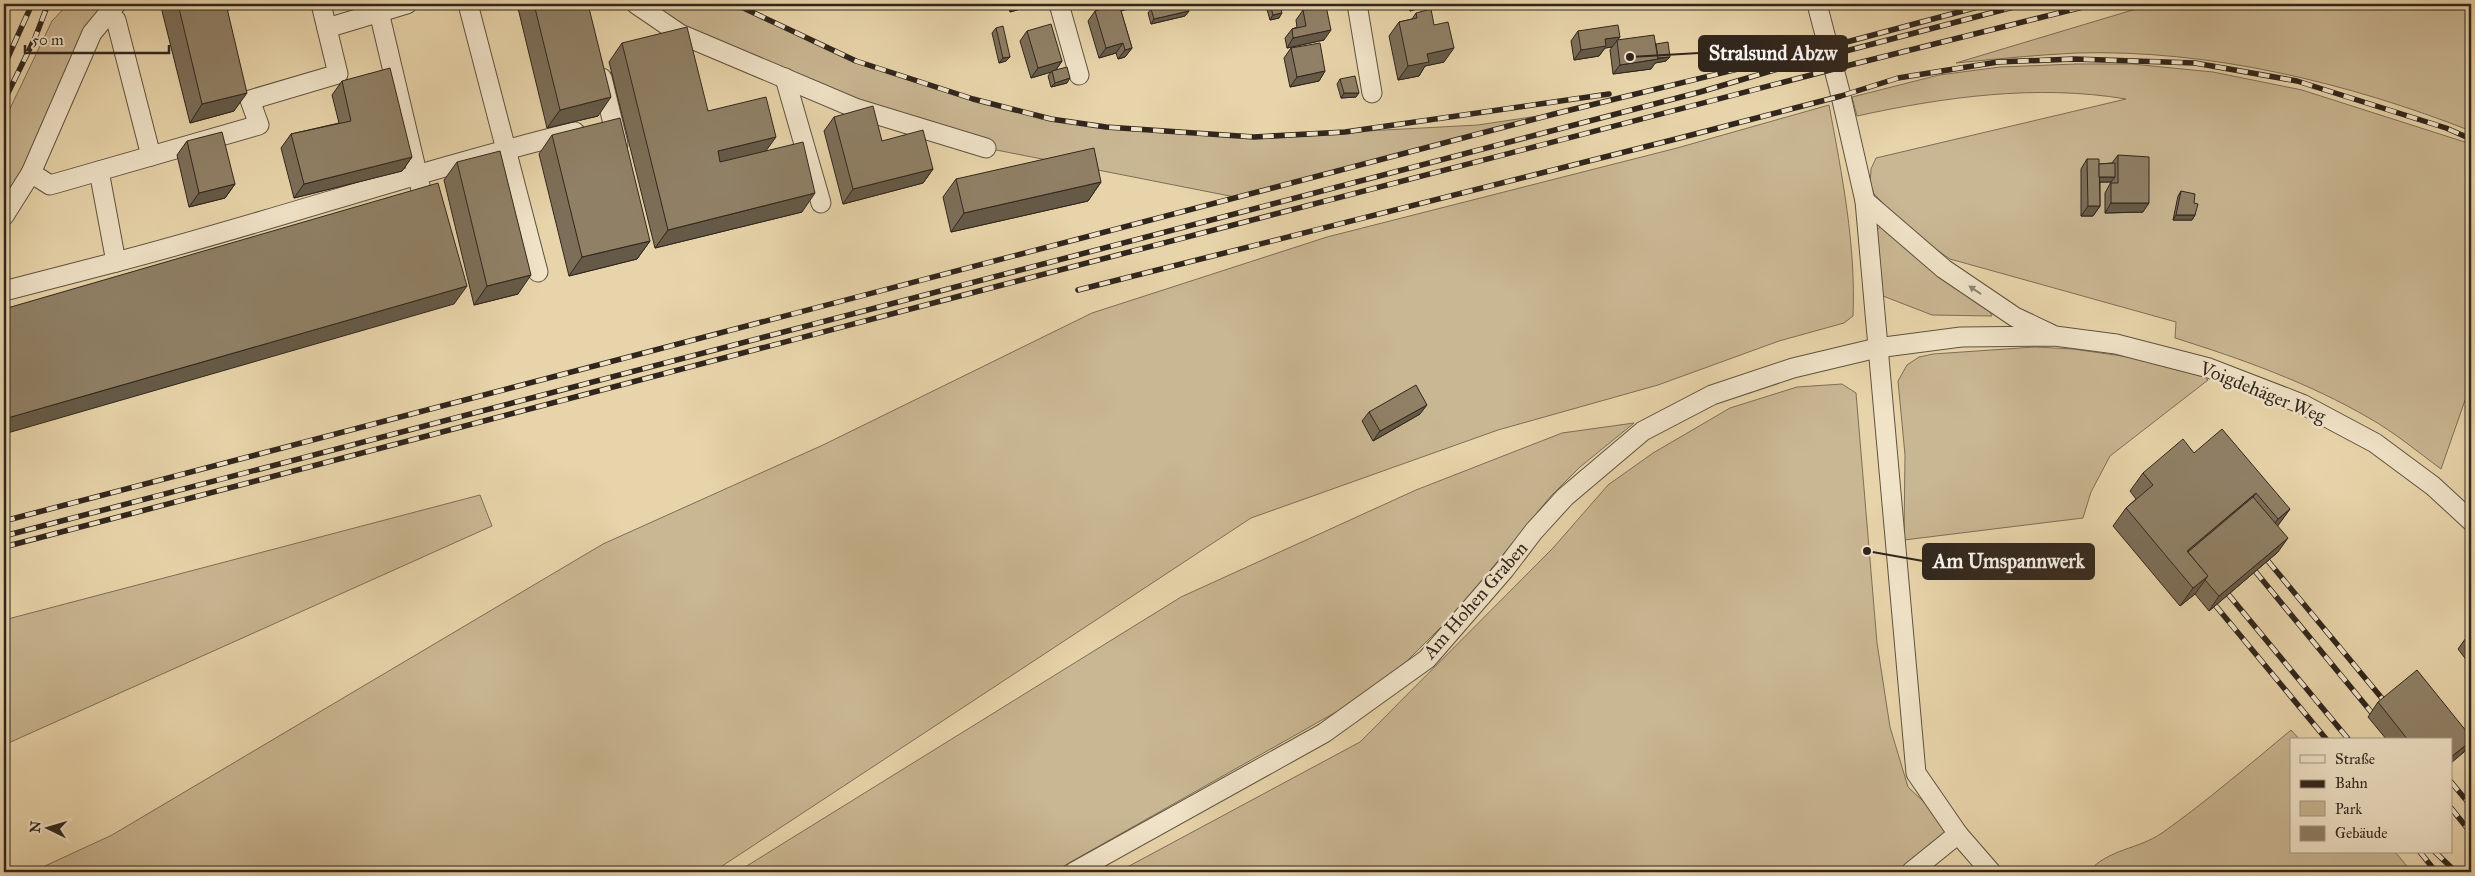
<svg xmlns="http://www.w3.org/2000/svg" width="2475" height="876" font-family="'IM FELL Great Primer',serif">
  <rect width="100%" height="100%" fill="#e8d4aa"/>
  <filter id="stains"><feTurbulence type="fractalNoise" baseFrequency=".004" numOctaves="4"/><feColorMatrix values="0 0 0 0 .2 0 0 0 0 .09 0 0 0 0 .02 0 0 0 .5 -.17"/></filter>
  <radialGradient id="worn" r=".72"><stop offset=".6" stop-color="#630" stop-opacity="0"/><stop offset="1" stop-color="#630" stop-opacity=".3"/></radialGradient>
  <g fill="#c9b692" stroke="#7d6e58">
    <path d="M74,4h28l-13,22 -40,95 -45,82v-82l48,-100 15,-16z"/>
    <path d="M636,4h99l121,57 117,38 78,20 55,8 148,10 224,-12 80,-12 -318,85 -254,-50 -131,-40z"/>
    <path d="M2168,4h303v127c-122,-48 -262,-82 -395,-78 -40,2 -80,6 -120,10l190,-57z"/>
    <path d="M2076,64h56l81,8 89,18 169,54v239l-30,86c-23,-17 -47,-37 -72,-51 -60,-35 -127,-59 -194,-80l1,-16 -226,-63 -40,-28 -36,-37 -4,-11 1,-14 5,-11 250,-59c-89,-15 -182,-2 -269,17l-5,-19 87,-22 61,-8z"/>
    <path d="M1829,105c13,70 27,140 24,211l-9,7 -65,18 -121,44 -160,45 -247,88 -538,354h-681l80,-37 491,-291 220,-99 269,-132 235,-76 350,-89z"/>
    <path d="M1881,226l57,47 52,39 2,4 -60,-1 -49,-19 -7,-65z"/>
    <path d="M2035,347l38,2 70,10 60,17 5,4 -98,76 -19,36 -8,26 -179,22 1,-85 -7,-74 9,-16 12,-8 14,-3z"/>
    <path d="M1842,384l14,9 21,250 13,84 18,60 50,47 -47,38h-793l242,-130 193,-194 55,-63 45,-32 77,-45 67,-21z"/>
    <path d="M1634,423l-54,44 -30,30 -93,114 -51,51 -61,45 -292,165h-316l444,-275 235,-107 146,-57z"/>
    <path d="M480,495l12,31 -488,219v-125z"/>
    <path d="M2291,730l9,10h-9v112h104l17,20h-324c22,-24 49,-22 74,-39 45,-32 87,-68 129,-103z"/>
  </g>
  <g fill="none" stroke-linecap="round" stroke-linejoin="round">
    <g stroke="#5f5240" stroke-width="21">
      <g id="minor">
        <path d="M468,4l70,268"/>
        <path d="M636,4l44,30 175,74 131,40"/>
        <path d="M1059,4l20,71"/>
        <path d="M1357,4l15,89"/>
        <path d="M1817,4l24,92 24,105 51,572 42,61 33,38"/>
        <path d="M379,12l43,182"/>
        <path d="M116,20l35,136"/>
        <path d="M327,28l80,-24"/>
        <path d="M602,78l16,66"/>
        <path d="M785,78l36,125"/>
        <path d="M31,173l19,12 209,-60 -9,-25 88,-26 -17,-70"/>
        <path d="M1865,201l79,68 71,48 36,17"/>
        <path d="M4,216l27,-43 61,-140 24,-29"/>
        <path d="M116,262c154,-40 304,-92 459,-130"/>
        <path d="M4,291l112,-29 -17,-91"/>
        <path d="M1074,872l250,-139 103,-74 78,-90 29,-38 31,-34 78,-66 69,-36 81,-27 84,-20 84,-11 94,-1 61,8 93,24 93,36 73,39 58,43 38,35"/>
        <path d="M1911,872l47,-38"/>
      </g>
    </g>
    <use href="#minor" stroke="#f0e3c8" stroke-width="19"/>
    <g stroke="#31261d" stroke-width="5.5">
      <g id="rail">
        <path d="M735,4l121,57 117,38 78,20 55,8 148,10 91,-5 264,-38"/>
        <path d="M4,66l28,-62"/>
        <path d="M4,101l31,-63 13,-34"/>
        <path d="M1078,290l594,-150 169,-44 57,-18 100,-16 76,-3 121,4 102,18 149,47 25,11"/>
        <path d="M4,521l1554,-408 270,-66 161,-43"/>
        <path d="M4,536l1696,-444 81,-24 244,-64"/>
        <path d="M4,547l975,-256 855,-222 261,-65"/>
        <path d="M2268,561l117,141"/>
        <path d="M2255,571l117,142"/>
        <path d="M2228,594l121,146"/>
        <path d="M2215,605l112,135"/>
        <path d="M2451,782l20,24"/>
        <path d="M2451,808l20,25"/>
        <path d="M2420,852l16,20"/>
        <path d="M2435,852l21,20"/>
      </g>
    </g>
    <use href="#rail" stroke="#f0e3c8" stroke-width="4" stroke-dasharray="11" stroke-linecap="butt"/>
  </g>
  <g fill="#7c6e58" stroke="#31261d">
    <path d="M163,4h63l8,107 -44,12 -29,-116z"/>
    <path d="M226,4h27l-25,6z"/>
    <path d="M517,4h71l10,112 -51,12z"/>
    <path d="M1008,4h29l-27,8z"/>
    <path d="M1119,4h20l-2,2 -16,5 11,37 -7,9 -7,2 -2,-6 -17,5 -11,-37 7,-10z"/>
    <path d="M1267,4h13l-1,14 -9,2 -4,-14z"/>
    <path d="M1300,4h17l-16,4z"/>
    <path d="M1407,4h25l-1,1 -21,6z"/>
    <path d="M1151,9h10l28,2 -4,5 -34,8 -3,-11z"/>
    <path d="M1303,10l21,30 -37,8 -2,-10 7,-9 5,-2 -1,-7z"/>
    <path d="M1416,13l18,12 10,37 -19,4 -6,10 -21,4 -9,-44 10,-14 13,-3z"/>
    <path d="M996,28l14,29 -4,4 -7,2 -7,-30z"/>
    <path d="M1027,31l35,30 -6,9 11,13 -16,4 -3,-11 3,-4 -20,6 -11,-37z"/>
    <path d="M1578,31l42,6 -3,3 39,4 14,13 -4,4 -11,2 -4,6 -38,5 -3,-24 2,-3 -7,1 -6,8 -25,4 -3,-19z"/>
    <path d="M622,43l86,68 58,40 36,61 -147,36 -46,-186z"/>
    <path d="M1291,48l34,23 -6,10 -29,6 -6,-29z"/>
    <path d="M1340,79l16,18 -15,1 -4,-14z"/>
    <path d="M342,81l70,76 -10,14 -108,27 -13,-50 10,-14 48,-11 -7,-28z"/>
    <path d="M834,117l48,24 51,28 -10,14 -80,21 -19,-73z"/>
    <path d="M552,135l98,106 -13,18 -68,17 -30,-122z"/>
    <path d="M187,141l48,43 -10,14 -36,9 -12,-52z"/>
    <path d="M2118,155l25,57 -38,1v-20l6,-11h-11v24l-7,10h-12v-47l6,-10 12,5 13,-1z"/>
    <path d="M457,162l61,132 -44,11 -30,-125z"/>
    <path d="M956,179l145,3 -13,19 -137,31 -8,-35z"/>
    <path d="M2181,191l13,12 1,12 -3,5h-19l5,-24z"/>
    <path d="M1369,412l51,2 -47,27 -11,-20z"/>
    <path d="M2194,453l96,56 -13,17 1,26 -69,59 -14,-17 -15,12 -67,-80 13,-18 10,-9 -6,-8 13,-18z"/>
    <path d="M2471,631v35l-13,-17z"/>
    <path d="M2378,702l93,35v5l-8,11 -12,-13h-64l-19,-23z"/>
  </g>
  <g fill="#655a47" stroke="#31261d">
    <path d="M232,4h21l-25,6z"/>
    <path d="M1016,4h21l-27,8z"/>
    <path d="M1126,4h13l-2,2 -16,5z"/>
    <path d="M1304,4h13l-16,4z"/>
    <path d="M1422,4h10l-1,1 -21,6 3,-4z"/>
    <path d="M1189,11l-4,5 -34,8 3,-5z"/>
    <path d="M1282,13l-3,5 -9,2 3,-5z"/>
    <path d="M1331,30l-7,10 -37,8 6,-10z"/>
    <path d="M1620,37l-8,10 -7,1 -6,8 -25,4 7,-10 24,-11z"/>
    <path d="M1123,43l-7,10 -17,5 7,-10z"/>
    <path d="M1132,48l-7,9 -7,2 7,-9z"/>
    <path d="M1454,48l-10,14 -19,4 -6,10 -21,4 10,-14 19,-12z"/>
    <path d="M1010,57l-4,4 -7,2 4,-5z"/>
    <path d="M1670,57l-4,4 -11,2 -4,6 -38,5 7,-9z"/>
    <path d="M1062,61l-7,10 -24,7 7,-10z"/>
    <path d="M1325,71l-6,10 -29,6 7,-10z"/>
    <path d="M1070,78l-3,5 -16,4 4,-4z"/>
    <path d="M247,93l-13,18 -44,12 12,-19z"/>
    <path d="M1344,93h15l-3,4 -15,1z"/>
    <path d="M611,97l-13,19 -51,12 13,-18z"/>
    <path d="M776,137l-13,18 -58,15 13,-19z"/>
    <path d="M412,157l-10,14 -108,27 10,-14z"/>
    <path d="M933,169l-10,14 -80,21 10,-15z"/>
    <path d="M2096,177h19l-4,5h-18z"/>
    <path d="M1101,182l-13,19 -137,31 13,-19z"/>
    <path d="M235,184l-10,14 -36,9 10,-14z"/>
    <path d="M815,193l-13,19 -147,36 13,-18z"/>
    <path d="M2111,203h38l-6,9 -38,1z"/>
    <path d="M2088,206h12l-7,10h-12z"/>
    <path d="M2176,215h19l-3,5h-19z"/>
    <path d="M650,241l-13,18 -68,17 13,-19z"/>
    <path d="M531,275l-13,19 -44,11 13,-19z"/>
    <path d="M467,286l-13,18 -450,130v-15z"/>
    <path d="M1427,405l-7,9 -47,27 7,-10z"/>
    <path d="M2256,493l-13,18 -56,48v-8z"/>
    <path d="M2290,509l-13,18 -12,10 13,-18z"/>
    <path d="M2288,538l-10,14 -69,59 10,-15z"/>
    <path d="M2208,576l-13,18 -15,12 13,-18z"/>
    <path d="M2471,741l-8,12 -12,10v-6z"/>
  </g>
  <g fill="#908066" stroke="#31261d">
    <path d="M178,4h48l21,89 -45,11z"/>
    <path d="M534,4h54l23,93 -51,13z"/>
    <path d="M1119,4l13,44 -7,2 -2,-7 -17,5 -11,-37z"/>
    <path d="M1181,4h6l2,7 -35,8 -3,-10 9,-3 1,3z"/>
    <path d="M1270,4h10l2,9 -9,2z"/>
    <path d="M1412,4h10l-9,3z"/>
    <path d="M1326,6l5,24 -38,8 -1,-9 14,-3 -3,-16z"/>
    <path d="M1431,9l3,16 14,-3 6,26 -27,6 2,8 -21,4 -9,-44 18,-4 -1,-5z"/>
    <path d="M1051,24l11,37 -24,7 -11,-37z"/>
    <path d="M1618,25l2,12 -15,2 1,7 -25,4 -3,-19z"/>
    <path d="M1003,26l7,31 -7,1 -7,-30z"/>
    <path d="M687,27l21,84 58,-14 10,40 -58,14 2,11 83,-20 12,51 -147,37 -46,-187z"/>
    <path d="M1654,35l4,24 -38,6 -3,-25z"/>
    <path d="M1668,42l2,15 -12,1 -2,-14z"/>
    <path d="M1320,43l5,28 -28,6 -6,-29z"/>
    <path d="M1067,67l3,11 -15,5 -3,-12z"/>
    <path d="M390,68l22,89 -108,27 -13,-50 60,-13 -9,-40z"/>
    <path d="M1355,76l4,17h-15l-4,-14z"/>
    <path d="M873,106l9,35 41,-11 10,39 -80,20 -19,-72z"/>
    <path d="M620,118l30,123 -68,16 -30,-122z"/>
    <path d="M222,132l13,52 -36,9 -12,-52z"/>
    <path d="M1094,148l7,34 -137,31 -8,-34z"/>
    <path d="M500,151l31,124 -44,11 -30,-124z"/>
    <path d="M2118,155l31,2v46h-38v-20h7z"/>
    <path d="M2087,159h12l1,47h-12z"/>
    <path d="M2115,163v14h-16v-13z"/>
    <path d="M438,183l29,103 -463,133v-110z"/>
    <path d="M2181,191l14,3 -1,9 4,1 -3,11h-19z"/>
    <path d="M1416,385l11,20 -47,26 -11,-19z"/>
    <path d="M2222,429l68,80 -12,10 -22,-26 -69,58 21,25 -15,12 -67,-80 27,-23 -10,-12 40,-34 11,14z"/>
    <path d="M2253,497l35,41 -69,58 -14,-16 3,-4 -20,-24z"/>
    <path d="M2417,670l54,67v4l-20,16v-17h-43l-30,-38z"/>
  </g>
  <defs><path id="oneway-solid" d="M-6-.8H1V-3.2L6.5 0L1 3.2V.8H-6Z" transform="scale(1.25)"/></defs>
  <use fill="#908472" href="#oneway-solid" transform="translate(1975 290) rotate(-146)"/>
  <g text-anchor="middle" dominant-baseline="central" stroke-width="5" stroke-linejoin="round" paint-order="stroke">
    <g font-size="19" fill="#31261d" stroke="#f0e3c8">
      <text transform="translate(2263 392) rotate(22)">Voigdehäger Weg</text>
      <text transform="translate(1475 600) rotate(-49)">Am Hohen Graben</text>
    </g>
  </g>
  <path fill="none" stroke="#31261d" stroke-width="2" d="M1630 57L1699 53M1867 551L1923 561"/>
  <g fill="#31261d" stroke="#f0e3c8" stroke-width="2">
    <circle cx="1630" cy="57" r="5"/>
    <circle cx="1867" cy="551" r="5"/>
  </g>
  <g fill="#31261d" stroke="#31261d" stroke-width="2">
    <rect x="1699" y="36" width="148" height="35" rx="5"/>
    <rect x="1923" y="544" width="171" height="35" rx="5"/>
  </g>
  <g font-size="20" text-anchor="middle" font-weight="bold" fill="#fff">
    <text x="1773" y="60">Stralsund Abzw</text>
    <text x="2009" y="568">Am Umspannwerk</text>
  </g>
  <rect width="2475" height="876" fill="none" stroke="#e8d4aa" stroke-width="20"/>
  <rect x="5" y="5" width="2465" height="866" fill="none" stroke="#31261d" stroke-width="2.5"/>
  <rect x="10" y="10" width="2455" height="856" fill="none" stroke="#31261d"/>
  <rect x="2290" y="738" width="162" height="115" fill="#f0e3c8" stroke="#a49784"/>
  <rect x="2300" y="755" width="25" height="8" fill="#f0e3c8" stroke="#a49784"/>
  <text x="2335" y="764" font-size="15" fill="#31261d">Straße</text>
  <rect x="2300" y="780" width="25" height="8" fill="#31261d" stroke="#a49784"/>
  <text x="2335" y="788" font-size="15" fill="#31261d">Bahn</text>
  <rect x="2300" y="801" width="25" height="15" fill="#c9b692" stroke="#a49784"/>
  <text x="2335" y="814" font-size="15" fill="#31261d">Park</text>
  <rect x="2300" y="826" width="25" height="15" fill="#908066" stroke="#a49784"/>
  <text x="2335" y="838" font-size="15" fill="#31261d">Gebäude</text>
  <g transform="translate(48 828) rotate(275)" stroke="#f0e3c8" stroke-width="4" paint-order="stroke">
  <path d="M0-4L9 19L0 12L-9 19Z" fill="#31261d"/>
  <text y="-8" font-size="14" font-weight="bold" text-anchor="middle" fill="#31261d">N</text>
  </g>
  <path d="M25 45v8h144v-8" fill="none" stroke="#31261d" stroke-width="2.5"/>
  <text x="32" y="45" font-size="15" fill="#31261d" stroke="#f0e3c8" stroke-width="4" paint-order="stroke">50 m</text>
  <rect width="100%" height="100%" filter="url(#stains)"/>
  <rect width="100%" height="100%" fill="url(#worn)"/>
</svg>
